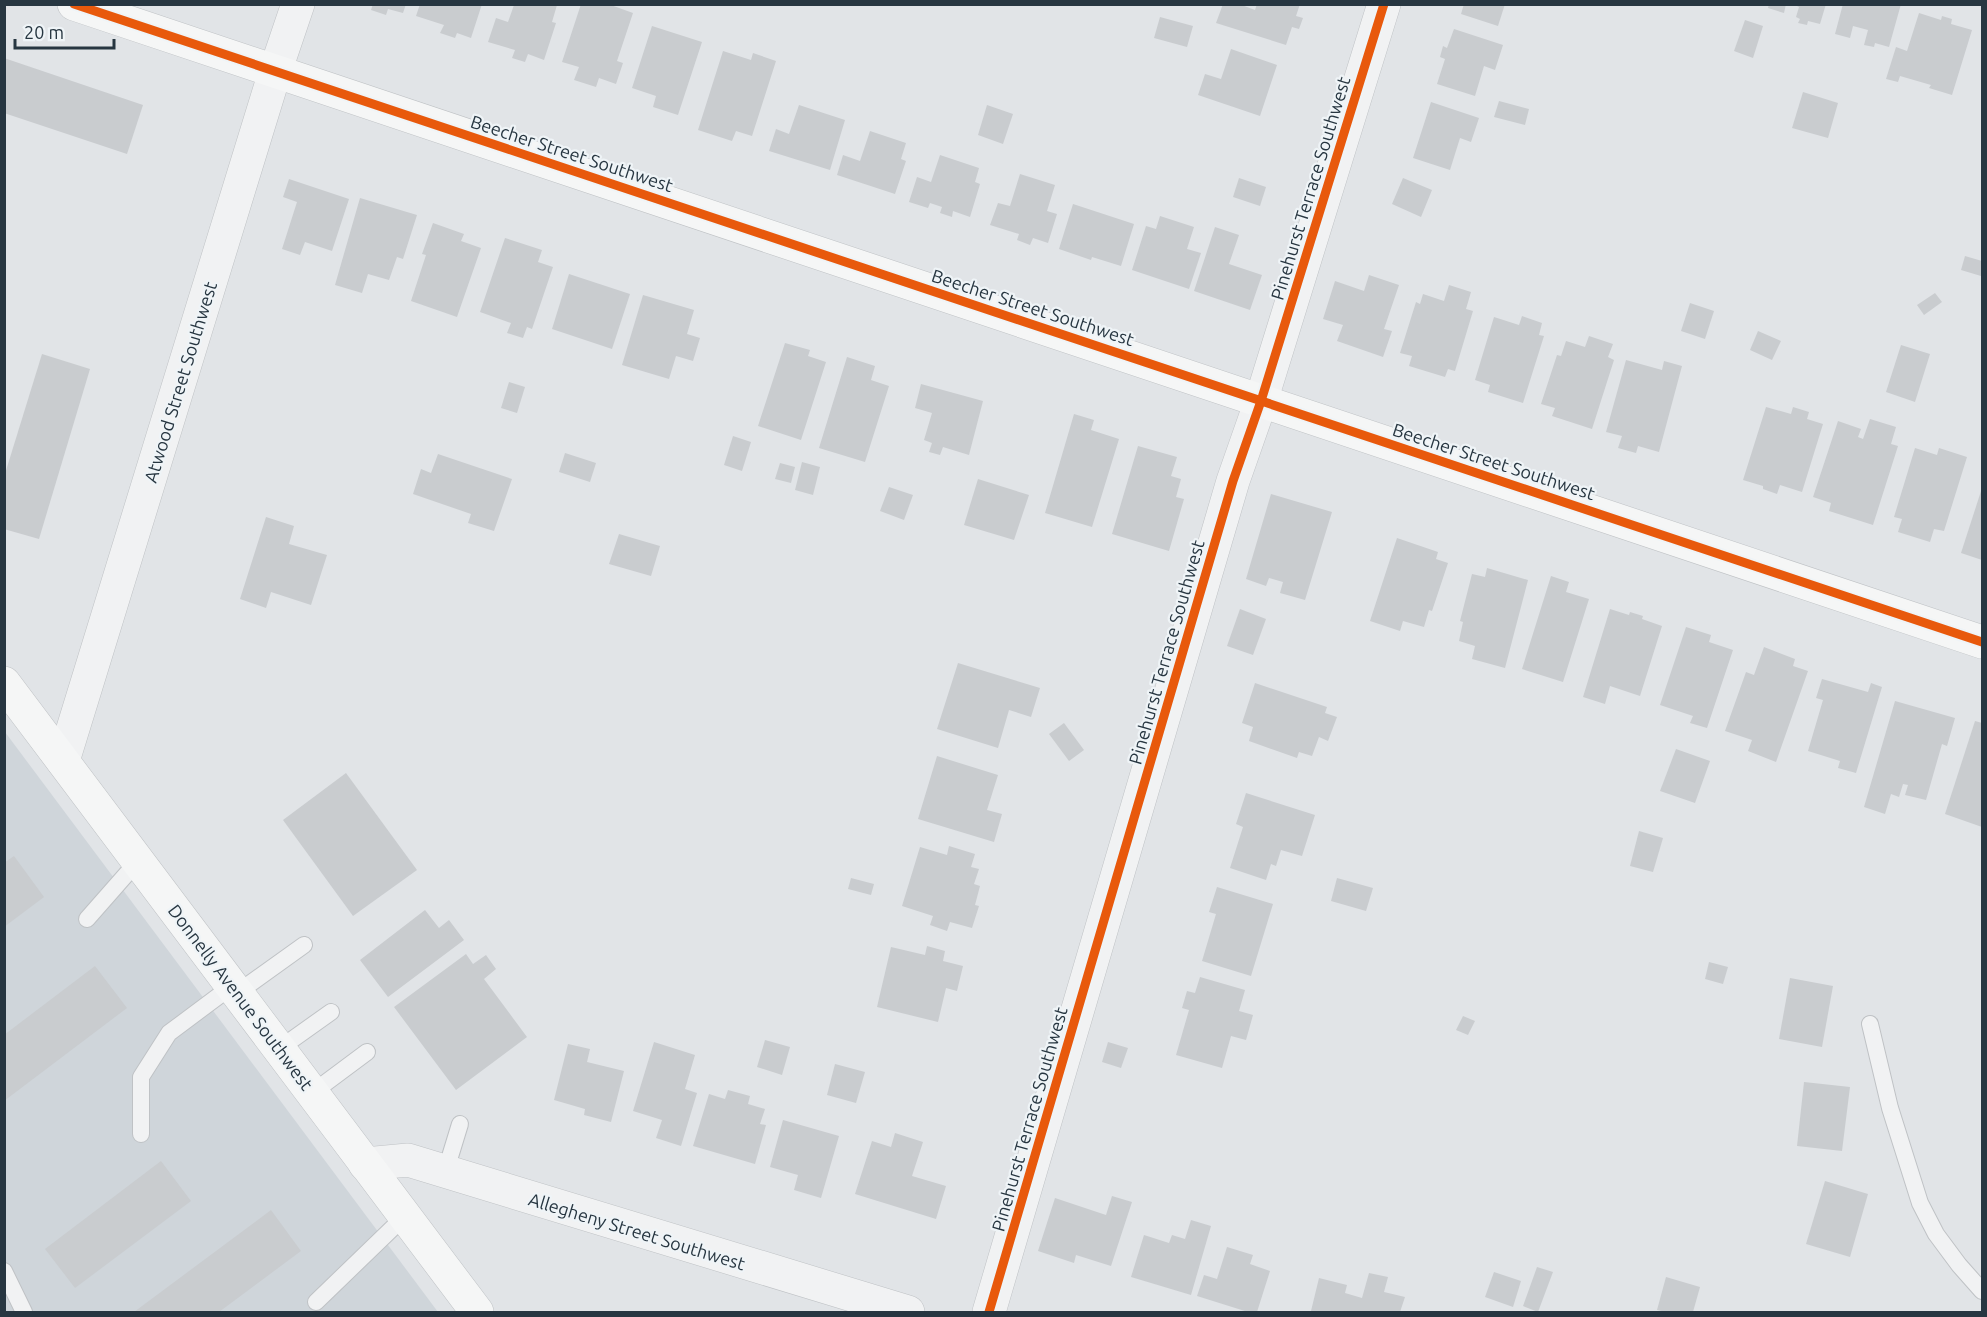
<svg xmlns="http://www.w3.org/2000/svg" width="1987" height="1317" font-family="Ubuntu,sans-serif">
  <rect width="100%" height="100%" fill="#e1e4e7"/>
  <path fill="#cfd5da" d="M5,732l433,580h-433z"/>
  <g fill="#c9cccf">
    <path d="M373,4h33l-3,9 -15,-4 -2,6 -15,-5z"/>
    <path d="M420,4h62l-11,34 -14,-5 -2,5 -15,-5 4,-8 -28,-9z"/>
    <path d="M581,4h27l25,9 -16,48 6,2 -7,21 -17,-6 -3,9 -22,-7 5,-13 -17,-5z"/>
    <path d="M1223,4h16l16,6 2,-6h43l-4,12 7,2 -4,11 -7,-2 -6,18 -70,-22z"/>
    <path d="M1464,4h41l-7,22 -37,-12z"/>
    <path d="M1769,4h17l-2,9 -16,-5z"/>
    <path d="M1793,4h33l-6,20 -12,-3 -1,4 -9,-2 2,-4 -4,-2 3,-10z"/>
    <path d="M1843,4h58l-12,43 -14,-4 -1,4 -10,-2 4,-15 -15,-4 -3,12 -15,-4z"/>
    <path d="M514,5h43l-5,17 4,1 -12,37 -16,-6 -3,8 -13,-4 3,-8 -27,-8 8,-24 12,4z"/>
    <path d="M1919,13l22,7 1,-4 10,3 -1,5 21,6 -20,65 -23,-7 2,-3 -31,-9 -2,6 -12,-3 10,-32 11,4z"/>
    <path d="M1160,17l33,9 -6,21 -33,-9z"/>
    <path d="M1745,20l18,6 -10,32 -19,-7z"/>
    <path d="M652,26l50,16 -24,73 -25,-8 3,-11 -24,-8z"/>
    <path d="M1454,29l49,16 -8,25 -11,-4 -9,30 -38,-12 8,-25 -5,-2 3,-11 4,2z"/>
    <path d="M1231,49l46,16 -17,51 -62,-21 7,-21 16,5z"/>
    <path d="M723,51l28,9 2,-7 23,8 -24,75 -16,-5 -4,10 -34,-11z"/>
    <path d="M4,58l139,47 -16,49 -123,-41z"/>
    <path d="M1803,92l35,11 -10,35 -36,-10z"/>
    <path d="M1499,101l30,8 -4,16 -31,-8z"/>
    <path d="M1431,102l48,16 -8,24 -11,-4 -10,32 -37,-12z"/>
    <path d="M799,105l46,15 -15,50 -61,-19 7,-22 13,5z"/>
    <path d="M987,105l26,9 -10,30 -25,-9z"/>
    <path d="M870,131l36,12 -5,16 5,2 -11,33 -58,-19 6,-20 17,6z"/>
    <path d="M940,155l39,13 -4,14 5,2 -10,33 -17,-6 -1,6 -12,-4 2,-6 -12,-4 -2,5 -19,-6 8,-25 14,5z"/>
    <path d="M1020,174l35,11 -8,26 10,3 -9,29 -15,-5 -3,7 -13,-5 2,-6 -29,-9 8,-22 12,3z"/>
    <path d="M1239,178l27,9 -6,19 -27,-9z"/>
    <path d="M1403,178l29,12 -11,27 -29,-13z"/>
    <path d="M289,179l60,20 -17,52 -27,-9 -5,13 -18,-6 15,-47 -14,-5z"/>
    <path d="M360,198l57,17 -14,44 -6,-2 -8,23 -21,-6 -6,19 -27,-8z"/>
    <path d="M1073,204l61,20 -13,42 -29,-9 -1,3 -32,-11z"/>
    <path d="M1160,216l34,11 -7,22 14,4 -12,36 -57,-19 14,-44 10,3z"/>
    <path d="M433,223l31,11 -3,7 20,7 -24,69 -46,-16 15,-46 -4,-1z"/>
    <path d="M1215,227l24,8 -10,29 33,11 -12,35 -56,-19z"/>
    <path d="M505,238l37,12 -4,12 15,5 -21,62 -5,-2 -4,11 -16,-5 4,-10 -31,-11z"/>
    <path d="M1965,256l17,5 -1,15 -20,-6z"/>
    <path d="M569,274l61,20 -18,55 -60,-20z"/>
    <path d="M1369,275l30,10 -15,44 8,2 -9,26 -46,-16 6,-16 -20,-6 12,-38 29,10z"/>
    <path d="M1449,285l22,7 -5,17 7,2 -18,60 -7,-2 -3,8 -36,-11 3,-10 -12,-3 16,-51 4,2 3,-10 21,7z"/>
    <path d="M1935,293l7,9 -18,13 -7,-10z"/>
    <path d="M643,295l51,15 -7,24 13,4 -7,23 -17,-5 -7,23 -47,-14z"/>
    <path d="M1690,303l24,8 -9,28 -24,-8z"/>
    <path d="M1522,316l20,7 -3,12 5,1 -21,67 -35,-11 2,-7 -15,-5 19,-63 25,8z"/>
    <path d="M1758,331l23,10 -9,19 -22,-10z"/>
    <path d="M1589,336l24,8 -5,13 6,3 -22,69 -40,-13 3,-8 -14,-4 16,-49 4,1 5,-15 19,6z"/>
    <path d="M785,343l25,7 -2,6 18,6 -25,78 -43,-14z"/>
    <path d="M1901,345l29,9 -15,48 -29,-10z"/>
    <path d="M42,354l48,15 -51,170 -35,-10v-52z"/>
    <path d="M847,357l28,9 -4,14 18,6 -24,76 -46,-14z"/>
    <path d="M1626,360l36,10 2,-9 18,5 -23,86 -21,-6 -2,7 -18,-5 4,-12 -16,-4z"/>
    <path d="M509,382l16,5 -8,26 -16,-5z"/>
    <path d="M921,384l62,17 -14,54 -26,-8 -3,8 -11,-3 3,-9 -8,-3 8,-27 -17,-5z"/>
    <path d="M1766,407l25,7 2,-7 16,5 -2,7 16,5 -21,68 -22,-7 -3,9 -14,-5v-3l-20,-6z"/>
    <path d="M1074,414l20,6 -3,10 28,9 -27,88 -47,-14z"/>
    <path d="M1870,419l26,8 -5,17 7,2 -25,79 -44,-14 2,-8 -18,-6 25,-76 23,8 -3,8 5,2z"/>
    <path d="M733,436l18,6 -9,29 -18,-6z"/>
    <path d="M1138,446l39,11 -6,19 10,3 -5,18 8,2 -15,52 -57,-17z"/>
    <path d="M1915,448l22,7 2,-7 28,9 -23,74 -10,-2 -4,13 -32,-10 4,-13 -8,-2z"/>
    <path d="M565,453l31,10 -6,19 -31,-10z"/>
    <path d="M438,454l74,25 -18,52 -26,-8 3,-9 -58,-20 8,-25 10,4z"/>
    <path d="M802,462l18,5 -7,28 -18,-5z"/>
    <path d="M780,463l15,4 -4,16 -16,-4z"/>
    <path d="M978,479l51,16 -15,45 -50,-15z"/>
    <path d="M889,487l24,8 -9,25 -24,-9z"/>
    <path d="M1982,488v72l-21,-7z"/>
    <path d="M1271,494l61,18 -27,88 -25,-7 3,-11 -14,-4 -3,8 -20,-7z"/>
    <path d="M266,517l28,9 -5,18 38,11 -16,50 -40,-13 -5,16 -26,-9z"/>
    <path d="M619,534l41,12 -9,30 -42,-12z"/>
    <path d="M1397,538l41,14 -2,7 12,4 -16,48 -3,-1 -5,17 -21,-6 -3,10 -30,-10z"/>
    <path d="M1487,568l41,12 -23,88 -33,-9 3,-13 -16,-5 4,-19 -3,-1 12,-47 13,3z"/>
    <path d="M1551,576l18,6 -3,10 23,7 -26,83 -41,-13z"/>
    <path d="M1240,609l26,10 -13,36 -26,-9z"/>
    <path d="M1610,609l19,6 1,-3 13,4 -1,3 20,7 -22,70 -30,-10 -5,18 -22,-7z"/>
    <path d="M1686,627l25,8 -2,7 24,8 -26,78 -17,-5 3,-7 -33,-11z"/>
    <path d="M1764,647l31,12 -2,7 15,5 -32,91 -28,-11 4,-11 -27,-9 21,-59 8,3z"/>
    <path d="M958,663l82,25 -9,29 -22,-7 -11,38 -61,-19z"/>
    <path d="M1822,679l46,13 3,-9 11,4 -26,86 -18,-5 2,-7 -32,-10 15,-51 -7,-2z"/>
    <path d="M1255,683l72,24 -2,6 12,4 -9,24 -9,-4 -7,19 -13,-4 -2,6 -48,-17 4,-14 -11,-4z"/>
    <path d="M1895,701l60,17 -8,28 -5,-2 -16,56 -21,-5 3,-10 -5,-1 -4,13 -8,-3 -6,20 -21,-7z"/>
    <path d="M1975,721l7,2v104l-37,-13z"/>
    <path d="M1064,723l20,27 -15,11 -20,-27z"/>
    <path d="M1676,749l34,12 -15,42 -35,-12z"/>
    <path d="M937,756l61,19 -11,35 15,4 -8,28 -76,-23z"/>
    <path d="M346,773l71,97 -64,46 -70,-96z"/>
    <path d="M1246,793l69,22 -13,41 -21,-6 -5,16 -5,-2 -5,16 -36,-12 13,-41 -7,-3z"/>
    <path d="M1639,831l24,7 -10,34 -23,-6z"/>
    <path d="M949,846l26,8 -4,13 8,2 -5,15 6,2 -5,19 4,1 -7,22 -22,-6 -3,9 -17,-6 3,-9 -31,-10 18,-59 27,8z"/>
    <path d="M14,856l30,41 -40,30v-64z"/>
    <path d="M851,878l23,6 -3,11 -23,-6z"/>
    <path d="M1337,878l36,10 -7,23 -35,-10z"/>
    <path d="M1217,887l56,17 -22,72 -49,-15 14,-47 -7,-2z"/>
    <path d="M425,910l14,18 10,-8 15,20 -76,57 -28,-37z"/>
    <path d="M927,946l18,5 -2,10 20,5 -6,25 -11,-3 -8,34 -61,-15 14,-60 34,8z"/>
    <path d="M466,954l7,10 13,-9 10,14 -12,10 43,58 -71,53 -62,-83z"/>
    <path d="M1709,962l19,5 -5,17 -18,-5z"/>
    <path d="M95,966l32,42 -123,93v-66z"/>
    <path d="M1200,977l45,13 -6,21 14,4 -7,25 -15,-4 -9,32 -46,-13 13,-45 -7,-2 5,-17 8,2z"/>
    <path d="M1790,978l43,8 -11,61 -43,-8z"/>
    <path d="M1463,1016l12,5 -7,14 -12,-5z"/>
    <path d="M765,1040l25,7 -8,28 -25,-8z"/>
    <path d="M654,1042l41,13 -10,34 12,4 -16,53 -25,-8 6,-18 -29,-9z"/>
    <path d="M1108,1042l20,6 -7,20 -19,-6z"/>
    <path d="M568,1044l22,5 -3,13 37,9 -13,51 -27,-7 1,-6 -31,-9z"/>
    <path d="M835,1064l30,8 -9,31 -29,-8z"/>
    <path d="M1804,1082l46,5 -8,64 -45,-5z"/>
    <path d="M728,1090l22,6 -2,8 17,5 -5,15 6,1 -11,39 -62,-18 16,-52 16,5z"/>
    <path d="M783,1120l56,16 -18,62 -27,-8 4,-15 -28,-8z"/>
    <path d="M895,1133l28,9 -11,34 34,10 -10,33 -81,-25 17,-53 19,6z"/>
    <path d="M161,1161l30,40 -116,87 -30,-39z"/>
    <path d="M1825,1181l43,13 -18,63 -44,-13z"/>
    <path d="M1112,1196l20,6 -21,64 -35,-11 -2,8 -36,-12 17,-53 51,17z"/>
    <path d="M271,1210l30,41 -82,61h-85z"/>
    <path d="M1191,1220l20,6 -20,69 -60,-18 13,-42 25,8 3,-8 13,4z"/>
    <path d="M1227,1247l26,8 -3,9 20,7 -13,41h-9l-51,-16 7,-21 13,4z"/>
    <path d="M1537,1267l16,5 -15,40 -15,-6z"/>
    <path d="M1494,1272l27,9 -8,26 -28,-10z"/>
    <path d="M1369,1273l19,4 -4,15 21,5 -5,15 -89,-1 8,-33 28,7 -2,8 17,5z"/>
    <path d="M1666,1277l34,10 -7,25h-27l-9,-2z"/>
  </g>
  <g fill="none" stroke-linecap="round" stroke-linejoin="round">
    <g stroke="#bfc2c5" stroke-width="18">
      <g id="lane">
        <path d="M87,919l51,-58"/>
        <path d="M237,993l67,-48"/>
        <path d="M1870,1024l20,84 30,95 16,31 23,31 23,26"/>
        <path d="M279,1049l52,-37"/>
        <path d="M312,1093l55,-41"/>
        <path d="M141,1134v-57l28,-44 63,-47"/>
        <path d="M445,1173l15,-49"/>
        <path d="M4,1271l20,41"/>
        <path d="M316,1302l89,-86"/>
      </g>
    </g>
    <g stroke="#bfc2c5" stroke-width="34">
      <g id="street">
        <path d="M63,761l212,-689 23,-68"/>
        <path d="M365,1164l43,-4 500,152"/>
        <path d="M989,1312l244,-831 28,-80 123,-397"/>
      </g>
    </g>
    <g stroke="#bfc2c5" stroke-width="34">
      <g id="secondary">
        <path d="M74,4l1908,638"/>
        <path d="M4,683l473,629"/>
      </g>
    </g>
    <use href="#lane" stroke="#f1f2f3" stroke-width="16"/>
    <use href="#street" stroke="#f1f2f3" stroke-width="33"/>
    <use href="#secondary" stroke="#f5f6f6" stroke-width="33"/>
    <g stroke="#eff4f7" stroke-width="13">
      <g id="cycleway">
        <path d="M74,4l1908,638"/>
        <path d="M989,1312l244,-831 28,-80 123,-397"/>
      </g>
    </g>
    <use href="#cycleway" stroke="#e8590c" stroke-width="9"/>
  </g>
  <g text-anchor="middle" dominant-baseline="central" stroke-width="4.5" stroke-linejoin="round" paint-order="stroke">
    <g font-size="18" fill="#273641" stroke="#eff4f7">
      <text transform="translate(572 153) rotate(18)">Beecher Street Southwest</text>
      <text transform="translate(1310 188) rotate(-73)">Pinehurst Terrace Southwest</text>
      <text transform="translate(1033 307) rotate(18)">Beecher Street Southwest</text>
      <text transform="translate(180 382) rotate(-73)">Atwood Street Southwest</text>
      <text transform="translate(1494 461) rotate(18)">Beecher Street Southwest</text>
      <text transform="translate(1166 652) rotate(-74)">Pinehurst Terrace Southwest</text>
      <text transform="translate(241 997) rotate(53)">Donnelly Avenue Southwest</text>
      <text transform="translate(1029 1119) rotate(-74)">Pinehurst Terrace Southwest</text>
      <text transform="translate(637 1231) rotate(17)">Allegheny Street Southwest</text>
    </g>
  </g>
  <rect width="1987" height="1317" fill="none" stroke="#273641" stroke-width="12"/>
  <path d="M15 39v9h99v-9" fill="none" stroke="#273641" stroke-width="3"/>
  <text x="24" y="39" font-size="18" fill="#273641" stroke="#eff4f7" stroke-width="4.5" paint-order="stroke">20 m</text>
</svg>
